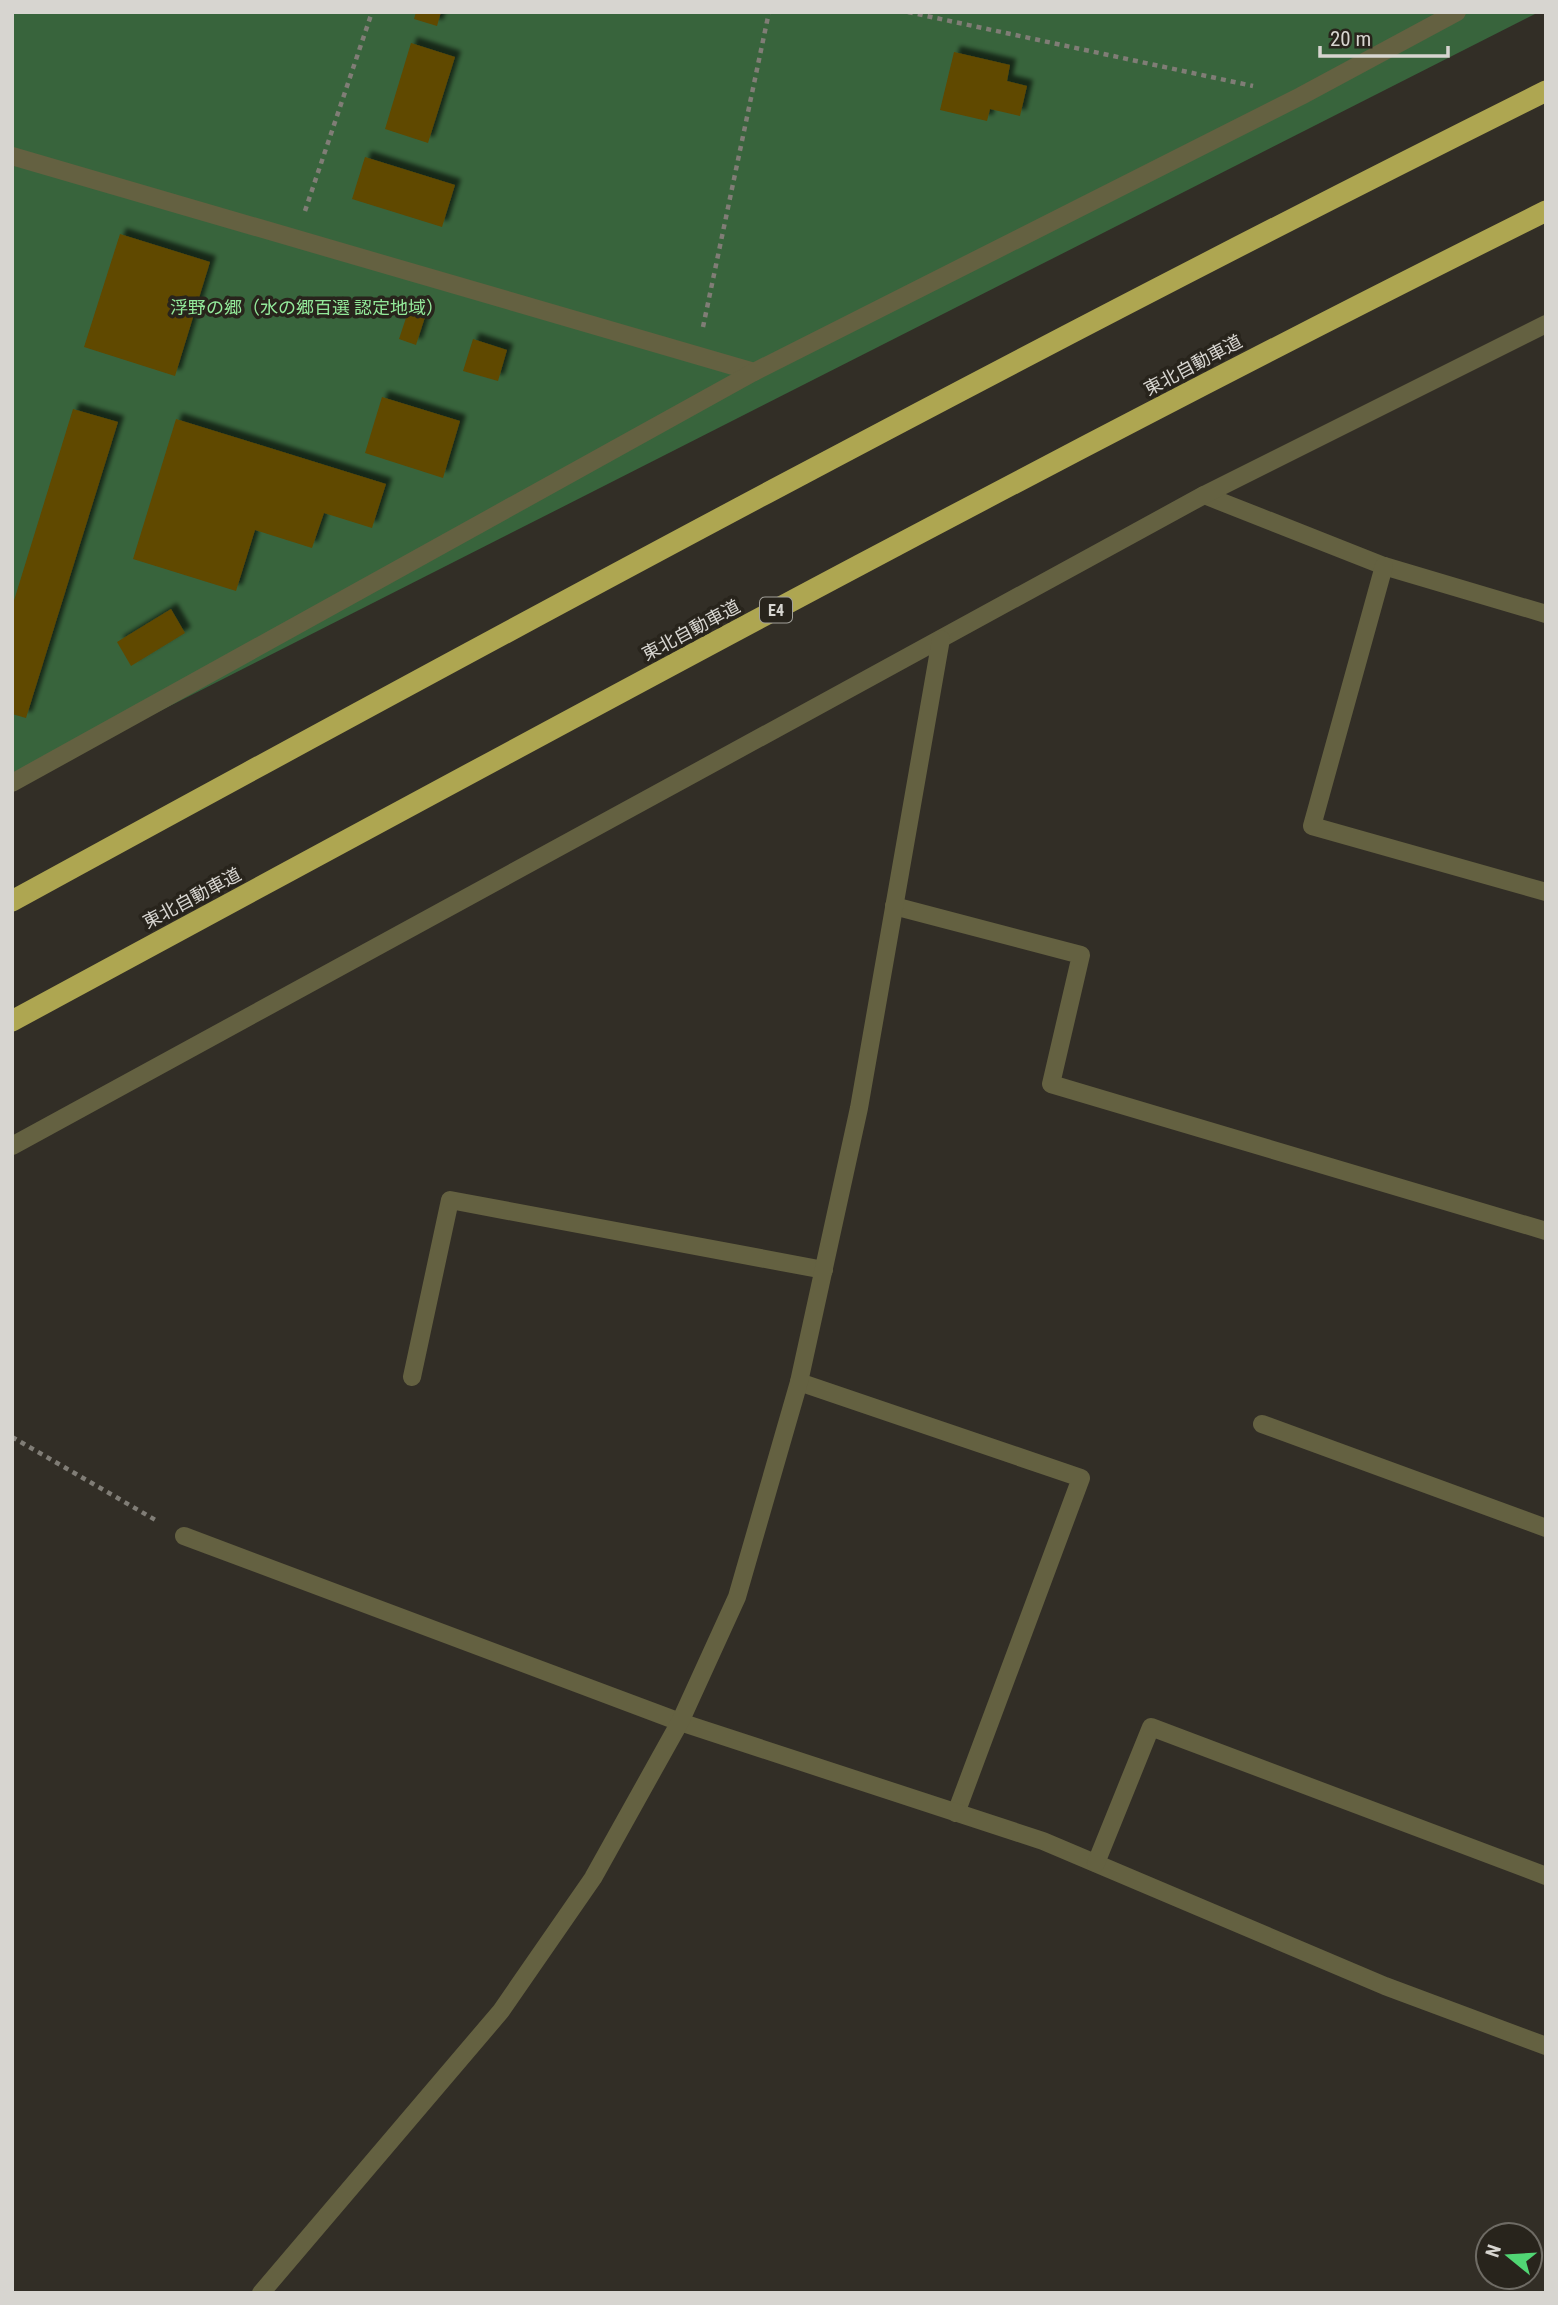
<svg xmlns="http://www.w3.org/2000/svg" width="1558" height="2305" font-family="'Roboto Condensed','Noto Sans JP',sans-serif">
  <defs>
    <filter id="shadow"><feDropShadow dx="6" dy="-6" stdDeviation="2" flood-color="#0009"/></filter>
  </defs>
  <rect width="100%" height="100%" fill="#322e26"/>
  <path fill="#38643c" d="M12,12h1527l-1527,774z"/>
  <g fill="#604800" filter="url(#shadow)">
    <path d="M416,12h25l-4,14 -23,-7z"/>
    <path d="M411,43l44,14 -27,86 -43,-14z"/>
    <path d="M954,52l56,13 -3,16 20,5 -7,30 -30,-7 -3,12 -47,-11z"/>
    <path d="M365,157l90,28 -13,42 -90,-28z"/>
    <path d="M120,234l90,28 -35,114 -91,-29z"/>
    <path d="M409,309l17,5 -10,31 -17,-6z"/>
    <path d="M473,339l34,11 -9,31 -35,-10z"/>
    <path d="M382,397l78,24 -17,57 -78,-25z"/>
    <path d="M73,409l45,13 -92,296 -14,-4v-107z"/>
    <path d="M176,419l210,65 -14,44 -48,-15 -12,35 -57,-18 -19,61 -103,-32z"/>
    <path d="M171,609l14,24 -54,33 -14,-24z"/>
  </g>
  <g fill="none" stroke-linecap="round" stroke-linejoin="round">
    <g stroke="#807d76" stroke-width="4.5" stroke-dasharray="5 5" stroke-linecap="butt">
      <path d="M908,12l345,74"/>
      <path d="M305,211l67,-199"/>
      <path d="M703,327l66,-315"/>
      <path d="M12,1437l147,85"/>
    </g>
    <g stroke="#646141" stroke-width="18">
      <path d="M12,156l742,216"/>
      <path d="M1204,495l180,71 162,48"/>
      <path d="M1384,566l-72,260 234,66"/>
      <path d="M894,906l187,49 -30,129 495,147"/>
      <path d="M412,1377l38,-177 374,70"/>
      <path d="M799,1382l282,96 -125,335"/>
      <path d="M1262,1424l284,104"/>
      <path d="M184,1536l496,186 363,119 342,145 161,60"/>
      <path d="M1096,1863l55,-136 395,149"/>
    </g>
    <g stroke="#646141" stroke-width="18">
      <path d="M12,783l742,-411 547,-276 156,-84"/>
      <path d="M12,1146l1192,-651 342,-171"/>
      <path d="M261,2293l240,-282 92,-133 87,-156 57,-125 62,-215 60,-274 82,-469"/>
    </g>
    <g stroke="#aea651" stroke-width="21">
      <path d="M12,901c507,-277 1016,-552 1534,-810"/>
      <path d="M12,1021c509,-275 1016,-552 1534,-810"/>
    </g>
  </g>
  <g text-anchor="middle" dominant-baseline="central" stroke-width="7" stroke-linejoin="round" paint-order="stroke">
    <rect fill="#28241c" stroke="#a2a09a" stroke-width="2" x="760" y="597.5" width="32" height="25" rx="5"/>
    <g font-size="16" font-weight="bold" fill="#d7d5d0">
      <text x="776" y="610">E4</text>
    </g>
    <g font-size="18" fill="#93e99a" stroke="#28241c">
      <text x="307" y="307">浮野の郷（水の郷百選 認定地域）</text>
    </g>
    <g font-size="18" fill="#d7d5d0" stroke="#28241c">
      <text transform="translate(1193 365) rotate(-28)">東北自動車道</text>
      <text transform="translate(691 630) rotate(-28)">東北自動車道</text>
      <text transform="translate(192 898) rotate(-28)">東北自動車道</text>
    </g>
  </g>
  <rect width="1558" height="2305" fill="none" stroke="#d7d5d0" stroke-width="28"/>
  <g transform="translate(1509 2256) rotate(288)"><circle r="33" fill="#28241c" stroke="#6e6b64" stroke-width="2"/>
  <path d="M0-5L12 26L0 18L-12 26Z" fill="#51d674"/>
  <text y="-10" font-size="19" font-weight="bold" text-anchor="middle" fill="#d7d5d0">N</text>
  </g>
  <path d="M1320 46v10h128v-10" fill="none" stroke="#d7d5d0" stroke-width="3.5"/>
  <text x="1330" y="46" font-size="21" fill="#d7d5d0" stroke="#28241c" stroke-width="5" paint-order="stroke">20 m</text>
</svg>
